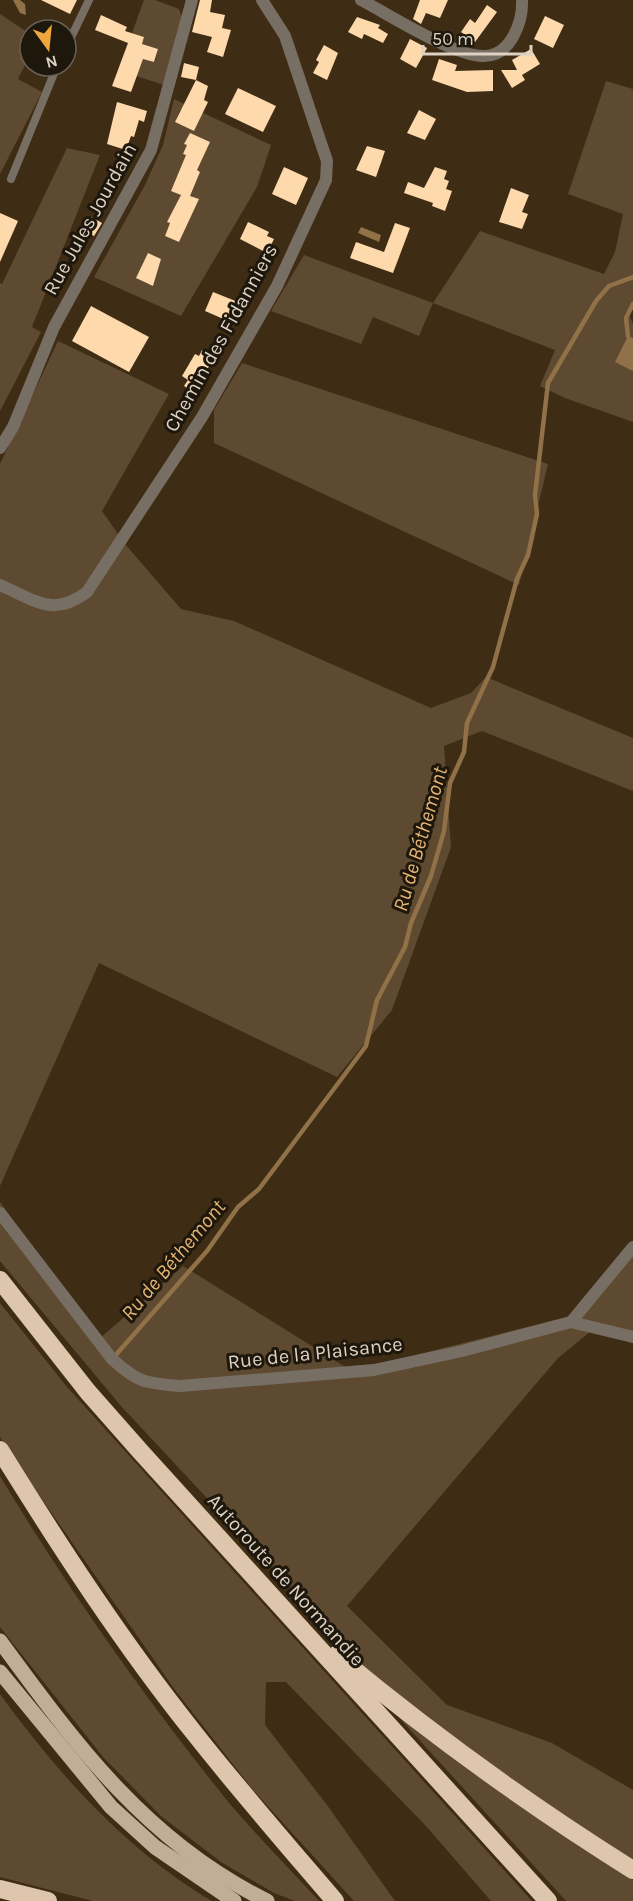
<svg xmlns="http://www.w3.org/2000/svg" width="633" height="1901" font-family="Karla,sans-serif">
  <rect width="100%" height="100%" fill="#3e2c15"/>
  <g fill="#5e4a31" fill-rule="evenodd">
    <path d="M144,0h11l24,9 3,9 -18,67 -46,-15 6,-17 31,9 3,-13 -16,-5 2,-7 -12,-4z"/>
    <path d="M0,14l30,20v21l-12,24 24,13 -42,82z"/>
    <path d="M606,81l27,8v220l-4,6 4,9v98l-68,-24 -25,-12 15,-36 -122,-47 -14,33 -46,-19 -12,27 -90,-33 33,-56 129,48 47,-72 124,43 11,-22 8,-38 -55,-20z"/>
    <path d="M174,99l97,46 -14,42 -76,129 -87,-39 51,-92 18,-40zM180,110l20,9 -6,12 -19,-9zM183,164l17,8 -11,26zM189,219l-10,23 -14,-6 5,-13 -2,-1zM148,254l13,5 -8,27z"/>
    <path d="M67,148l33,7 -68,172 9,5 -41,79v-128l2,1z"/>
    <path d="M58,341l111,53 -67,117 23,33 56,65 53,12 197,87 40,-15 15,-16 147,61v53l-151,-60 -38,15 7,101 -59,163 -55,67 -238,-114 -99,223v-722z"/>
    <path d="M242,363l306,101 -29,121 -305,-142v-33z"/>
    <path d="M0,1202l99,137 84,-73 169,105 219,-55 62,-72v93l-32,-14 -43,35 -211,248 100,99 105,38 81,47v72l-150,-100 -113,-89 -249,-267 -121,-145z"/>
    <path d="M0,1303l67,84 465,514h-41l-65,-75 -140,-144h-20l-1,43 62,80 68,96h-41l-101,-111 -78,-100 -166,-238 -9,-15z"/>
    <path d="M0,1476c69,115 146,224 230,328 28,33 60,65 89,97h-24l-21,-8 -53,-31 -59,-45 -59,-60 -103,-130z"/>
    <path d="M0,1694c57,79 127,157 212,207h-119l-93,-24z"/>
    <path d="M393,1711l189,137 51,32v21h-67z"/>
  </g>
  <g fill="#917147">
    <path d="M13,0h7l5,4 1,11 -6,-2z"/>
    <path d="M361,227l20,8 -2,7 -21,-9z"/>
    <path d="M628,336l5,2v33l-18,-9z"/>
  </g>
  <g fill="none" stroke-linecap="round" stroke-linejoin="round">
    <g stroke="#917147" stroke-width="4.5">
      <path d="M628,336l-2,-18 7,-14"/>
      <path d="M114,1357l93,-106 31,-44 21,-18 107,-143 11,-46 28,-53 6,-24 20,-47 13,-45 6,-48 14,-31 3,-29 26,-56 24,-88 11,-24 9,-41 -2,-19 13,-112 48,-82 13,-15 24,-9"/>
    </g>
  </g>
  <g fill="#fdd9ac">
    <path d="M41,0h36l-7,14z"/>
    <path d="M200,0h12l-2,12 15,3 -3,13 9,2 -8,27 -16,-5 5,-15 -20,-5z"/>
    <path d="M420,0h28l-8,18 -14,-5 -5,11 -8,-5z"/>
    <path d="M487,5l10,7 -22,30 -14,-10 9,-13 5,4z"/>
    <path d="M101,15l26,12 -2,4 19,6 -2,7 16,5 -4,13 -11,-3 -12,33 -19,-6 16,-43 -33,-13z"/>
    <path d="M545,16l19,9 -11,23 -19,-9z"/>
    <path d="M357,17l23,8 -2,3 10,6 -5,9 -19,-9 -2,5 -14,-7z"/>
    <path d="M410,39l17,9 -11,20 -16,-9z"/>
    <path d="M324,45l14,8 -11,27 -14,-7 6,-11 -3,-2z"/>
    <path d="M531,49l9,15 -18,11 3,5 -13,8 -11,-18h16l-5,-10z"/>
    <path d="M439,59l18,6 -2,6 38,-1v21l-26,1 -35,-12z"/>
    <path d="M184,63l15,4 -3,13 -15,-3z"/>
    <path d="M196,80l12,6 -4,14 4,2 -14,29 -19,-9z"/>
    <path d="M238,88l38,18 -13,26 -38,-18z"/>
    <path d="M117,102l30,9 -3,11 -5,-2 -5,17 -3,-1 -5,14 -19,-6z"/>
    <path d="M419,110l17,9 -11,21 -18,-7z"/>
    <path d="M190,133l20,9 -13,28 3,2 -10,24 9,3 -20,43 -14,-6 5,-13 -3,-1 14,-27 -10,-4 15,-36 -3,-1 4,-9 -3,-1z"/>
    <path d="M367,146l18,5 -9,26 -20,-7z"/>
    <path d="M284,167l24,11 -12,27 -24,-11z"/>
    <path d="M435,167l12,4 -3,8 5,2 -3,8 6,2 -7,20 -13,-5 1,-3 -29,-10 4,-11 16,6z"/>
    <path d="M511,188l18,7 -7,17 6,2 -6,15 -23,-7z"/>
    <path d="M0,213l18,8 -18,41z"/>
    <path d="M91,217l11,6 -8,13 -10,-5z"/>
    <path d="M248,222l21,10 -2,4 7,3 -7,14 -27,-14z"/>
    <path d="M395,223l15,5 -17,45 -43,-15 6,-16 28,10z"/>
    <path d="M148,253l13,6 -8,27 -17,-8z"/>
    <path d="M213,292l30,12 -8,20 -30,-13z"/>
    <path d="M91,306l58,31 -20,35 -57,-31z"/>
    <path d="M202,350l12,7 -19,35 -11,-6 4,-6 -6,-4 13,-22 4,2z"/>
  </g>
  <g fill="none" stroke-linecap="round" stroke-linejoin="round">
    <g stroke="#786f64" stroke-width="8">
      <path d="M66,48l23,-48"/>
      <path d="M11,179l46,-113"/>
    </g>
    <g stroke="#786f64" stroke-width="12">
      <path d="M361,0c29,15 94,57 123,56 27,0 39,-35 38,-56"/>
      <path d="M0,448l13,-21 41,-100 97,-177 41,-150"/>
      <path d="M0,585c35,15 53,33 87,7l115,-175 75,-131 49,-106 1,-19 -42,-125 -23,-36"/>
      <path d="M0,1213l112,146c26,24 34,24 68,27l194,-16 88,-19 109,-29 62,15"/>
      <path d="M571,1322l62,-75"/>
    </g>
    <g stroke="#c0ae97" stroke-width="15">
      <path d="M0,1641c77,105 147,201 267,260"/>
      <path d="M0,1672l111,135 44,40 79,54"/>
    </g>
    <g stroke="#ddc6ab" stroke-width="18">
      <path d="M0,1280l88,112 52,59 408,450"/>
      <path d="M0,1450c60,97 123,194 195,284 45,57 93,112 140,167"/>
      <path d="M336,1655c95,79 193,150 297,215"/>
      <path d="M0,1889l48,12"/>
    </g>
  </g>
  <g text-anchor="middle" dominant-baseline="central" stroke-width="6" stroke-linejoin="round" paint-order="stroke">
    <g font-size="20" fill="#dcd1c3" stroke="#1e170c">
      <text transform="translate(90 219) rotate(-61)">Rue Jules Jourdain</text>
      <text transform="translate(221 338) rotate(-61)">Chemin des Fidanniers</text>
      <text transform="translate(315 1353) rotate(-6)">Rue de la Plaisance</text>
      <text transform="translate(286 1580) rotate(48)">Autoroute de Normandie</text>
    </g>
    <g font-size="21" font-style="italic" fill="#e6b473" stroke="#1e170c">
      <text transform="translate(420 839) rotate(-74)">Ru de Béthemont</text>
      <text transform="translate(173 1260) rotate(-50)">Ru de Béthemont</text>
    </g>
  </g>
  <g transform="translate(48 48) rotate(165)"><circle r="28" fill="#1e170c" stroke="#6a6155" stroke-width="1.5"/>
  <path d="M0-4.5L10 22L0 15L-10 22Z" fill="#efa73d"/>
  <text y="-9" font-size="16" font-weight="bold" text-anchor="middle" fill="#dcd1c3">N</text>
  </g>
  <path d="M423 45v9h108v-9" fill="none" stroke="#dcd1c3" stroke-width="3"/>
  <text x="432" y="45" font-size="18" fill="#dcd1c3" stroke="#1e170c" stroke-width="4.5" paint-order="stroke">50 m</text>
</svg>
